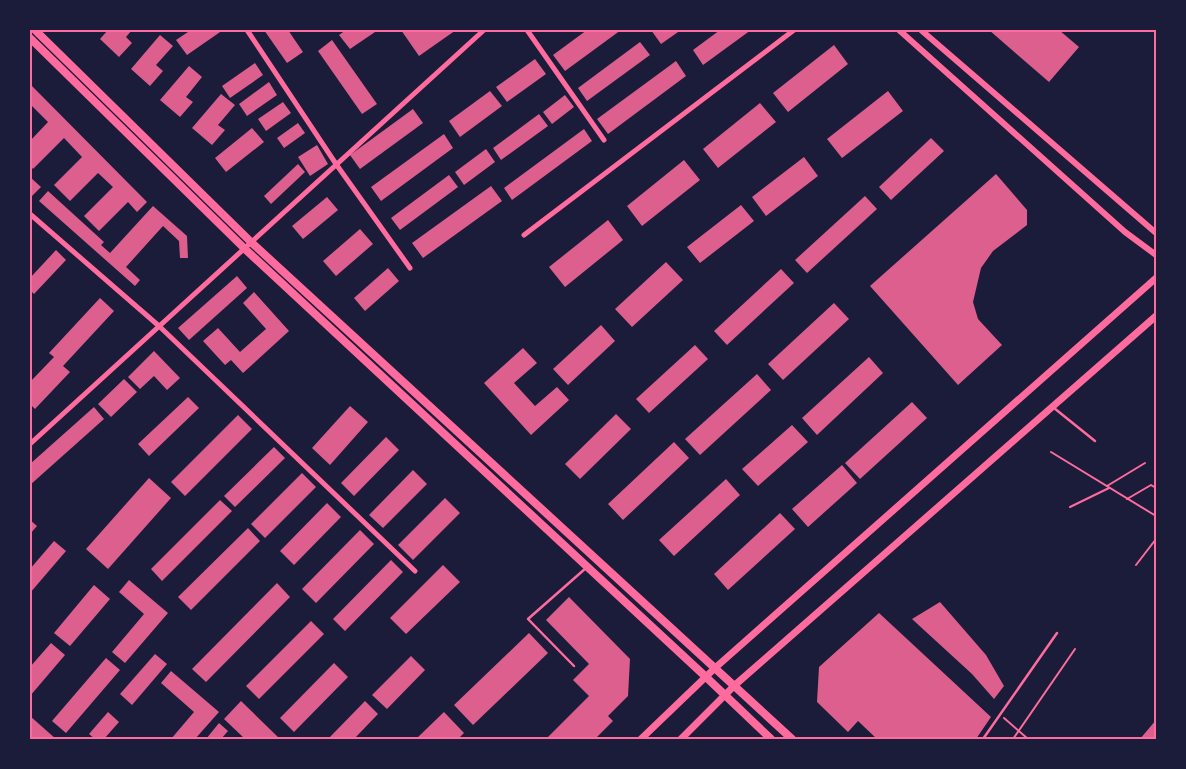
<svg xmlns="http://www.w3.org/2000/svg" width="1186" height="769" font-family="'Alegreya Sans',sans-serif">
  <rect width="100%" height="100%" fill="#1b1b3a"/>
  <g fill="#dd5f8e">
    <path d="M108,30h24l-6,7 6,6 -13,14 -19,-18z"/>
    <path d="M191,30h32l-36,25 -11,-15z"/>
    <path d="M264,30h24l15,22 -16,11z"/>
    <path d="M346,30h32l-28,19 -11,-14z"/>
    <path d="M401,30h55l-37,26z"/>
    <path d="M587,30h34l-56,41 -12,-16z"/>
    <path d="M651,30h30l-20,14z"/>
    <path d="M720,30h31l-48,35 -10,-15z"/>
    <path d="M989,30h70l20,17 -30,35z"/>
    <path d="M160,35l13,11 -17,19 7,6 -13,15 -19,-17z"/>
    <path d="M332,40l45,64 -15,10 -44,-63z"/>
    <path d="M640,42l10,13 -63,46 -9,-13z"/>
    <path d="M834,45l14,19 -60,48 -15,-19z"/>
    <path d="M535,59l11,15 -39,28 -11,-15z"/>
    <path d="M676,61l10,15 -78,58 -11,-15z"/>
    <path d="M255,63l8,12 -33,23 -8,-12z"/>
    <path d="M189,66l13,11 -16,20 7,5 -13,15 -20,-17z"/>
    <path d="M269,82l8,13 -30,21 -8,-12z"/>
    <path d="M30,84l117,118 -10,10 -9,-10 -29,29 -15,-15 29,-29 -15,-14 -28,28 -16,-16 28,-28 -18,-19 -31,31 -3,-4v-24l18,-19 -16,-16 -2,1z"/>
    <path d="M490,91l12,15 -42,31 -11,-16z"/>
    <path d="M888,91l15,20 -61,47 -15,-19z"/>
    <path d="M221,94l14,11 -17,20 7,5 -13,15 -20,-17z"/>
    <path d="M565,95l9,12 -22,17 -9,-12z"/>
    <path d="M283,102l8,11 -25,18 -8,-12z"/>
    <path d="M760,103l16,19 -58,46 -15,-19z"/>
    <path d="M413,109l10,14 -63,46 -10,-14z"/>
    <path d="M539,114l9,12 -47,34 -8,-12z"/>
    <path d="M298,123l7,10 -21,15 -7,-10z"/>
    <path d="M252,128l12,14 -38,30 -11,-14z"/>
    <path d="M584,129l8,12 -80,59 -8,-12z"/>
    <path d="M444,134l9,14 -72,53 -10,-14z"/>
    <path d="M931,138l13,13 -53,49 -12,-13z"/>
    <path d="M317,145l11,19 -18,12 -12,-19z"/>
    <path d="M486,149l9,13 -31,23 -9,-13z"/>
    <path d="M804,157l14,19 -52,40 -14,-19z"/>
    <path d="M684,160l16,20 -58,46 -15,-20z"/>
    <path d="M298,164l7,8 -34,32 -7,-8z"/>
    <path d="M996,174l31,36v15l-34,26 -12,17 -8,34 5,17 24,26 -44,40 -88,-99z"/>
    <path d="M449,175l9,12 -58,43 -9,-12z"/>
    <path d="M30,177l11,10 -9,9 -2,-2z"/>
    <path d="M491,186l11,15 -79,57 -11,-15z"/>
    <path d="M48,191l56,51 -3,3 9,8 43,-47 34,30 1,22h-8l-1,-17 -16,-15 -37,41 14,13 -5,6 -96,-85z"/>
    <path d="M865,196l12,13 -70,64 -12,-13z"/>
    <path d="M327,197l11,13 -35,29 -11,-13z"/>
    <path d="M741,205l13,16 -54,42 -13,-16z"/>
    <path d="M608,220l15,20 -58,47 -16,-20z"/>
    <path d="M360,229l13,15 -37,32 -13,-15z"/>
    <path d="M56,250l10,10 -32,34 -4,-4v-12z"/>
    <path d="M666,262l17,18 -51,47 -17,-18z"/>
    <path d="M388,268l11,13 -34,30 -11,-13z"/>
    <path d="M781,269l13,14 -67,62 -13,-14z"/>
    <path d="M237,276l10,12 -58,52 -11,-12z"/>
    <path d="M254,292l35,39 -46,42 -12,-13 -6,5 -22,-24 15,-13 22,24 26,-23 -23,-26z"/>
    <path d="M100,298l14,13 -51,55 7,6 -35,37 -5,-5v-22l24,-25 -5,-4z"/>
    <path d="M834,303l15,16 -66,61 -15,-16z"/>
    <path d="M601,325l14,16 -47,44 -15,-16z"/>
    <path d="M695,345l13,14 -59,54 -13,-14z"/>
    <path d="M523,348l14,15 -23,20 21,23 22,-19 12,13 -38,35 -47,-52z"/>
    <path d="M154,351l26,27 -13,12 -13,-14 -14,13 -12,-12z"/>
    <path d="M869,357l14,16 -66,62 -15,-17z"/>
    <path d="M757,374l14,16 -71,65 -15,-16z"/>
    <path d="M124,379l13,13 -26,25 -13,-13z"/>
    <path d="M188,397l11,11 -50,48 -11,-12z"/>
    <path d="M912,402l15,16 -67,61 -15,-16z"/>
    <path d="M350,406l18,16 -38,43 -18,-17z"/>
    <path d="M94,407l10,12 -74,66v-21z"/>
    <path d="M616,414l15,15 -51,50 -15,-15z"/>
    <path d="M238,415l14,14 -67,67 -14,-14z"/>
    <path d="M792,425l16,17 -50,44 -16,-17z"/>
    <path d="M386,437l13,13 -45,46 -13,-13z"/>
    <path d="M674,442l15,16 -66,62 -15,-16z"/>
    <path d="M274,447l11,11 -50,49 -11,-11z"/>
    <path d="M842,465l15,18 -49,44 -16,-18z"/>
    <path d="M413,470l14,14 -44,44 -14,-13z"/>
    <path d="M302,473l14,14 -51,51 -14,-14z"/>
    <path d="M149,478l22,20 -63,71 -22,-20z"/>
    <path d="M726,479l14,16 -66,61 -15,-16z"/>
    <path d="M445,498l15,15 -47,47 -15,-15z"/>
    <path d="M220,500l12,11 -70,70 -11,-12z"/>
    <path d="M327,503l14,14 -47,48 -14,-14z"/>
    <path d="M780,513l15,16 -67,61 -14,-16z"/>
    <path d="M30,520l7,6 -7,8z"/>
    <path d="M248,528l12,13 -69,69 -13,-13z"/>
    <path d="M360,530l14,14 -58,59 -14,-14z"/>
    <path d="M54,541l12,10 -36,42v-24z"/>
    <path d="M391,560l12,12 -58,59 -12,-12z"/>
    <path d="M443,565l17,17 -54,52 -16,-16z"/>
    <path d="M129,580l39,33 -43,50 -13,-11 32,-38 -25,-22z"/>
    <path d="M277,583l13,14 -84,85 -14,-13z"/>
    <path d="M94,585l16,14 -40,47 -16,-13z"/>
    <path d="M569,597l61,62 -2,37 -20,20 5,5 -18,18h-49l43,-43 -16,-16 16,-16 -43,-44z"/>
    <path d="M940,602l46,53 18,31 -10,13 -22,-25 -60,-55z"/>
    <path d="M879,613l112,104 -15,22h-99l-19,-18 -10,11 -31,-30 2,-35z"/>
    <path d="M311,621l13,13 -65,65 -13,-13z"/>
    <path d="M529,633l19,20 -75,72 -19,-20z"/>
    <path d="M51,643l14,12 -35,41v-29z"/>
    <path d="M155,654l12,10 -35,41 -12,-11z"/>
    <path d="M411,656l14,14 -38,39 -15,-14z"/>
    <path d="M106,658l14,12 -54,63 -14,-12z"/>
    <path d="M334,663l14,14 -54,55 -14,-14z"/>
    <path d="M171,671l48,41 -24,27h-24l23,-27 -33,-29z"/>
    <path d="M241,701l39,38h-35l-21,-20z"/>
    <path d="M365,701l13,13 -24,25h-26z"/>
    <path d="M108,712l11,10 -15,17h-9l-6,-5z"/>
    <path d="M444,712l20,21 -6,6h-42z"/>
    <path d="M30,716l26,23h-26z"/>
    <path d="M1156,720v19h-16z"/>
    <path d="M219,723l9,8 -7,8h-15z"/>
  </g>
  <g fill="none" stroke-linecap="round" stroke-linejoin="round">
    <g stroke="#ff6b9d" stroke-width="2">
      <path d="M1051,452l105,64"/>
      <path d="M1107,486l38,-23"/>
      <path d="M1127,499l24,-14 5,3"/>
      <path d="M1070,507l39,-19"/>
      <path d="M1136,565l20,-26"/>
      <path d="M1004,718l24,21"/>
      <path d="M1013,739l62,-90"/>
    </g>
    <g stroke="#ff6b9d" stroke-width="2.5">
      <path d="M1054,408l41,33"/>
      <path d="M574,666l-46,-47 58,-51"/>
      <path d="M983,739l74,-106"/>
    </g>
    <g stroke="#ff6b9d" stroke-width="5">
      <path d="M247,30l89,134 74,104"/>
      <path d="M527,30l77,110"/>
      <path d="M30,214l129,112 256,245"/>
      <path d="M524,235l270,-205"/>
      <path d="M30,444l454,-414"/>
    </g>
    <g stroke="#ff6b9d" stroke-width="6">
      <path d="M899,30l226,202 31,23"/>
      <path d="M921,30l235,203"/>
    </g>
    <g stroke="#ff6b9d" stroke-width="7">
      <path d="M641,739l74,-71 441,-390"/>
      <path d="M681,739l54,-54 421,-369"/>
    </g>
    <g stroke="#ff6b9d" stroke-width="8">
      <path d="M35,30l217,213 540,496"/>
      <path d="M30,38l215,211 461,428 65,62"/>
    </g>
  </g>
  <rect width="1186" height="769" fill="none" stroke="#1b1b3a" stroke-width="62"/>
  <rect x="31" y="31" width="1124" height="707" fill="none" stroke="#ff6b9d" stroke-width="2"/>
</svg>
